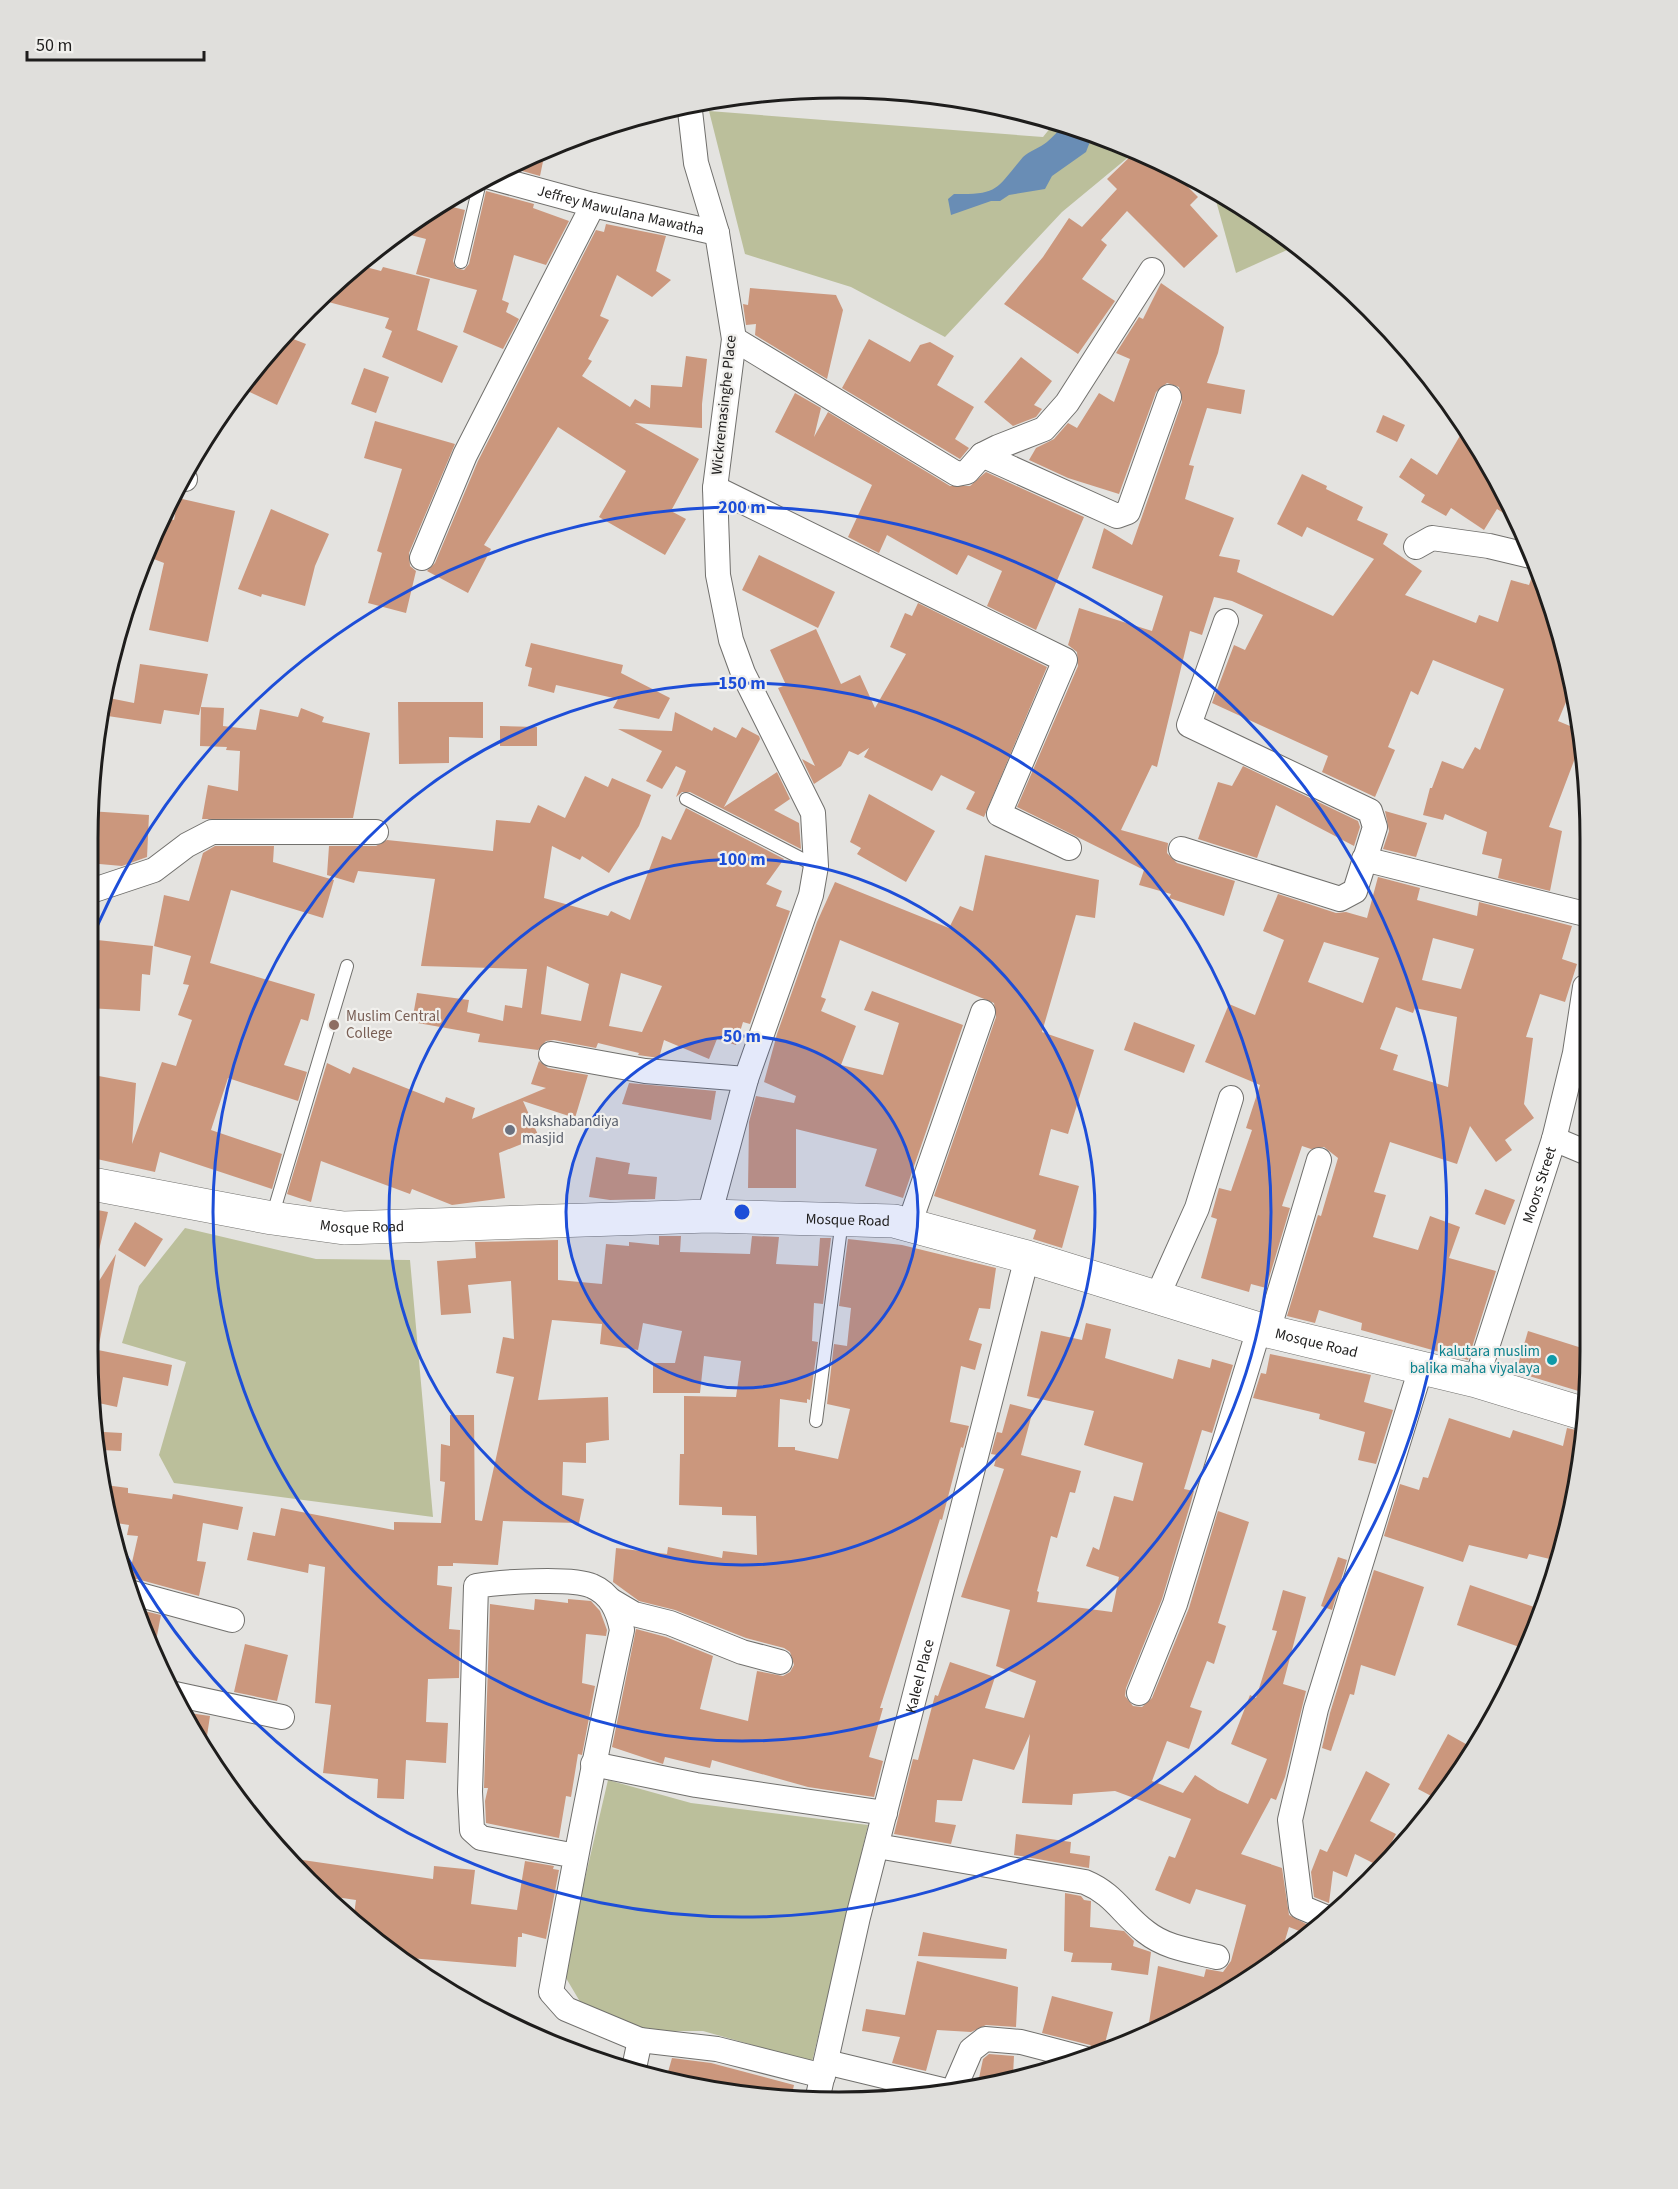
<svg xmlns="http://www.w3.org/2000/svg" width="1678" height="2189" font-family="'Source Sans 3',sans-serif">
  <rect width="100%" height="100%" fill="#e4e3e0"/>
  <g fill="#bbbf9b">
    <path d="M709,111l334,26 12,-15 82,28 -75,62 -117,125 -94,-50 -106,-33z"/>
    <path d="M1213,190l43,24 40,32 -60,27z"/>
    <path d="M185,1228l131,31 94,1 23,257 -259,-34 -15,-28 27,-93 -64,-19 17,-57z"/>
    <path d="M608,1780l83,23 177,22 -56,237 -109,-31h-56l-65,-26 -19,-32z"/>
  </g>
  <path fill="#698db5" d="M1063,125l30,9 -7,18 -34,24 -7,13 -36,6 -9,6h-9l-40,14 -3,-16 6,-5c45,1 42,-5 69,-37 6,-6 17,-9 24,-15 6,-5 11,-11 16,-17z"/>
  <g fill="#cb977d" fill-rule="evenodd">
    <path d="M546,147l-6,29 -32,-9 15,-8z"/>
    <path d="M1137,150l42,22 -3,3 22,22 -8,8 28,31 -34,32 -57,-57 -26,29 6,5 -25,34 33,22 -37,53 -74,-50 39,-47 26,-39 13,9 35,-38 -10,-10z"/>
    <path d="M486,191l48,13 -1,4 36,13 -23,44 -32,-10 -12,45 7,3 -3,9 13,7 -16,30 -40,-17 14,-42 -61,-16 10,-35 -27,-7 22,-18 19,-10 25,6 -12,51 3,7 8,2 5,-6z"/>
    <path d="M606,224l60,12 -10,35 15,9 -19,17 -35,-22 -17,41 9,4 -21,39 4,2 -10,15 48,31 5,-8 15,9 1,-23 31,2 4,-31 21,3 -5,45v24l-67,-5 64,36 -28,52 15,8 -21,36 -66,-38 27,-46 -68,-44 -74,118 7,4 -23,44 -41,-22 8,-8 43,-102 118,-231 8,2z"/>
    <path d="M358,265l23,6 2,-4 47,12 -13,51 41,16 -16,37 -60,-26 10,-26 -7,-3 4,-10 -72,-19z"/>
    <path d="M1161,283l63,44 -6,26 -11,30 38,7 -4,24 -34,-6 -18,57 5,1 -9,33 49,19 -15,38 21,4 -3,12 96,44 41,-57 -67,-32 -5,10 -25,-13 25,-50 25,12 -1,3 37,18 -6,13 31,14 -5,10 39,27 -17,24 71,28 3,-8 19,7 13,-42 18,5 5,-14h5l32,119 -13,31 24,10 1,6 -34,90 13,4 -12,60 -52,-13 4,-19 -20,-5 5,-22 -42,-18 -2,6 -20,-5 7,-27h2l10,-27 21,8 12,-22 5,3 24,-61 -71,-29 -15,35 -7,-4 -23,56 7,3 -20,47 -53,-25 6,-16 -116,-53 22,-58 11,5 18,-35 -31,-14 -18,-4 -12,38 -12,-4 -33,136 -5,-2 -31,65 47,13 -1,10 10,10 58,18 -11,35 -55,-18 2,-4 -32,-9 5,-15 -127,-63 61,-141 -1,-14 -9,-7 11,-37 73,23 11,-35 -71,-28 12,-40 28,17 50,-143 -3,-15 -12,-4 -11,9 -37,102 -51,-16 -39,-18 7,-12 18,-9 14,-16 9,5 22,-35 15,9 16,-43 -14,-6 23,-36 4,2z"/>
    <path d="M750,288l86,7 7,15 -16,69 -72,-44 1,-11 -10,1 -3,-21 5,1z"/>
    <path d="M283,335l23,9 -29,61 -38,-18z"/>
    <path d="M869,339l41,23 10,-17 10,-3 24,14 -17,29 37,22 -19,32 14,9 -9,11 -118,-71z"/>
    <path d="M1021,357l31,24 -18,24 8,4 -6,8 -23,9 -29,-24z"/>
    <path d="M364,368l25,9 -13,36 -25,-9z"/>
    <path d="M795,393l26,15 -7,29 14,-25 122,74h20l16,-14 98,45 -48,113 -49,-24 15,-35 -34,-16 -11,20 -70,-40 -8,18 -31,-16 24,-52 -97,-53z"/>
    <path d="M1383,415l22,10 -8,17 -21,-10z"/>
    <path d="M375,421l80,23 -46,109 1,13 6,5 -10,42 -38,-10 14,-50 -5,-2 25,-82 -38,-11z"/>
    <path d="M1461,434l15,8 42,80 -21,-13 -13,21 -33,-22 -5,8 -25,-14 4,-7 -26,-18 12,-19 26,17z"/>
    <path d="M178,498l57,13 -27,131 -59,-12 15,-67 -18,-7 15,-40 13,4z"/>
    <path d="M271,509l58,25 -14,32 -10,40 -43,-12 -1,3 -23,-8z"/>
    <path d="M759,555l76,37 -17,36 -76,-38z"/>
    <path d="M918,603l129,64 -63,150 -18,-8 9,-17 -34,-17 -9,16 -68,-34 5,-9 -11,7 -9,-4 -8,15 -27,18 -12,-25 13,7 -37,-78 8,-3 -16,-35 46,-21 25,55 19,-9 15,33 31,-54 -16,-7 15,-34 7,3z"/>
    <path d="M531,643l92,22 -2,8 49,25 -11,21 -46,-11 5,-9 -62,-14 -2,8 -26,-7 4,-18 -7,-2z"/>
    <path d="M140,664l68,10 -9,41 -35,-5 -3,14 -60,-9 3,-18 30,6z"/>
    <path d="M398,702h85v36l-34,-1v26l-50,1z"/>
    <path d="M201,707l23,1 -1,18 33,4 4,-21 38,8 3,-9 23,9 -2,5 48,11 -17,85 -151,1 6,-34 30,6 2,-40 -14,-1 1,-3 -27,-1z"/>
    <path d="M675,712l37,19 2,-4 22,11 6,-11 17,9 1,3 -36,68 53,-35 13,27 -16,11 25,13 2,26 -111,-57h-8l-6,5 10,-26 -10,-5 -14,23 -16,-8 16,-30 -44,-22 54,2z"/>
    <path d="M500,726l37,1v19h-37z"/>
    <path d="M1243,766l115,55 2,6 -6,19 -78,-41 -19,53 -59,-19 20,-57 14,4z"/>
    <path d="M585,776l23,11 4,-9 39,17 -12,31 -30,47 -27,-17 -2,4 -28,-14 -8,52 64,18 3,-5 19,9 32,-84 9,4 15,-32 98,51 -18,25 16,7 -6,15 14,5 -40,113 -7,-2 -7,23 -19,-6 -8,20 -45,-19 -5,18 -21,-3 1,-2 -41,-10 -2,5 -42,-8 -8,1 -8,9 -60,-8 2,-8 -68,-12 5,-29 52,7 -2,12 36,9 2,-16 17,3 5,-39 -106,-3 14,-87 -77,-8 -4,12 -27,-8 2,-29h47l11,-6 106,11 3,-31 34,3 8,-18 27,13zM547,966l42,18 -8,37 -40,-7zM621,973l41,13 -20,46 -33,-6z"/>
    <path d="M869,794l66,37 -29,51 -49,-28 4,-6 -11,-6z"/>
    <path d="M89,811l60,4 -2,42 -25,9 -34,-3z"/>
    <path d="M1385,811l42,12 -11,34 -33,-8 6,-18z"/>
    <path d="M215,846h59l-1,16 61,18 -11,38 -92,-28 -21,73 105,31 -7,27 -7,-2 -17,46 23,7 -9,29 -70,-23 -17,52 71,24 -10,35 -112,-37 -5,20 -67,-15v-83l48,9 -4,61 30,-82 14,4 16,-46 -14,-5 11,-30 -6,-1 8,-28 -37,-10 10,-51 25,6 14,-48z"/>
    <path d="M985,855l114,25 -4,38 -19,-3 -34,117 52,18 -26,84 -17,-5 -12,46 40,11 -17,62 -29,-9 3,-9 -102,-34 62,-179 -2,-14 -154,-63 -19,57 5,2 -5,12 35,15 -15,39 42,10 16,-52 -35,-13 8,-19 91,34 -60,173 -38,-12 12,-37 -81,-20v59h-48l1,-66 7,-26 38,7 2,-7 -32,-14 13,-48 40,-112 18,-40 114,46 11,-22 13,5z"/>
    <path d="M1378,877l42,11 -3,12 60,16 2,-14 93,24 -10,33 15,5 -12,38 -25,-8 -14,43 7,1 -9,66 10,14 -29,22 7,10 -16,12 -26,-36 -13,38 -67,-22 -16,50 12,3 -13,42 45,13 12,-34 30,11 -11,31 47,13 -28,89 -107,-30 1,-7 -43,-13 -4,13 -28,-7 31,-101 3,1 17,-58 -14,-11 -13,2 -9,-3 -20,60 8,2 -24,80 -15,-4 -2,8 -48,-14 16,-59 -6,-2 8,-29 12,3 21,-61 -6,-2 14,-43 -55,-23 24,-58 26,11 29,-75 -21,-9 15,-37 58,19 10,-1 21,6zM1433,938l41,11 -13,40 -39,-9zM1324,942l55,16 -16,45 -55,-21zM1396,1007l17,6 2,-5 42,9 -9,70 -55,-17 5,-15 -18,-6z"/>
    <path d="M88,939l65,7 -3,29 -8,-1 -2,37 -52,-3z"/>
    <path d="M1134,1022l61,23 -11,28 -60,-23z"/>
    <path d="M539,1061l9,7 40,7 -13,43 -52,-17 16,36 -40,16 6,45 -53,7 -40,-16 -2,5 -89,-33 -10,41 -24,-8 40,-131 23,11 3,-7 91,36 2,-6 29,11 -3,11 74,-31 -15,-4z"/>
    <path d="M629,1083l87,8 -5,29 -89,-16z"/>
    <path d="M596,1157l34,6 -2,11 29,3 -2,22 -45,1 -21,-3z"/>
    <path d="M1485,1189l30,11 -10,25 -30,-11z"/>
    <path d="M87,1208l21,4 -13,55 -8,-1z"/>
    <path d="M135,1222l28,17 -18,28 -27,-17z"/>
    <path d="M659,1236h22l-1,16 70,2 2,-18 27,1 -3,27 42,2 2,-28h11l-8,66 -9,-1 -2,38 6,1 -8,58 -3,-1v4l-27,-4 -2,48h17v3l43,9 12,-50 -23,-5 7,-60 13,2 4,-38 -12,-2 9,-67 54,6 94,23 -6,41 -11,-1 -10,32 13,4 -7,26 -14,-4 -11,56 19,4 -6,22 -2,-1 -19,73 -2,-1 -60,189h3l-14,49 14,4 -9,36 -66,-10 -96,-27 -2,8 -45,-11 -2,7 -51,-17 24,-118 30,8 47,19 -13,53 48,12 9,-50 26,5 7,-4 4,-7 -4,-13 -6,-4 -38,-10 -71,-28 -36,-9 -26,-19 3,-34 51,6 1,-7 54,11 1,-7 34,4 -1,-39 -34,-1v-8l-43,-2 1,-51h4v-58l52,1 5,-36 -37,-5 -4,37h-47v-30h22l7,-32 -39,-8 -5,27 -38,-6 2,-20 -50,-4 -14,80 70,-3 1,43 -23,3v20l-23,-1 -1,33 22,4 -5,24 -76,-2 -5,44 -45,-2v3h-15l-1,19 15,2 -3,42 11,1 -1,48 -31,1 -2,43 22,1 -2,40 -40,-3 -2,39 -27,-1 1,-19 -55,-6 8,-68 -16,-2 10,-136 -16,-3 -1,9 -61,-13 6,-28 22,4 6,-28 113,22v-8l47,1 4,-41 -5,-1 1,-37 9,2v-31h24l1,105 7,1 32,-144 -18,-4 7,-36 11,2 -3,-58 -43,4 3,28 -30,2 -4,-54 39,-3 -1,-16 83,-2v40l44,4 4,-40 23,2v-4l30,3z"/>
    <path d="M116,1254l-18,96 74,15 -4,21 -45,-9 -6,30 -23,-5 -7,-52v-50z"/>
    <path d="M1086,1323l25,6 -6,29 68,21 5,-20 32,9 2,-9 21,6 -21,68 -10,-3 -18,59 10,2 -3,11 -29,97 -36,89 -1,8 8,10 9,1 10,-9 37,-90 29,-97 31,11 -31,101 8,3 -12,38 -7,-3 -17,46 12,4 -13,38 -22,-8 -15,40 31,12 12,-18 23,15 30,14 19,-45 -36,-15 19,-49 6,3 21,-67 -5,-1 11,-40 23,7 -23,87 23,7 -21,86 -9,23 -5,-2 -30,56 41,14 7,47 25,13 -7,6 -18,-7 -9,30 -23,18 -109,54 10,-63 46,11 2,-8 17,3 8,-11 15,-56 -50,-16 -6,15 -35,-14 14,-34 6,2 16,-39 -76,-28 -42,3 -1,11 -50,-2 8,-69 -16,36 -41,-11 -11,42 -25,-1 -2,22 21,3 -5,19 -57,-10 19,-75 5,1 17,-65 3,1 12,-34 45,15 -10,31 39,10 12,-37 -40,-15 14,-56 -49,-13 43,-128 -10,-3 3,-11 -6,-1 6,-22 5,1 8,-29 23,6 -12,45 60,16 -6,22 -5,-1 -13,46 -6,-2 -14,55 2,1 -2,10 75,10 7,-35 -33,-11 7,-19 6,3 15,-54 19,5 10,-38 -59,-18 10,-34 -67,-15 14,-65 41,9z"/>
    <path d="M1528,1331l57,18v44l-69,-21z"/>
    <path d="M1270,1354l101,21 -7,27 29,8 -17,54 -18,-4 7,-28 -46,-13 1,-5 -67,-16 8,-25 5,1z"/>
    <path d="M1449,1418l61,20 3,-8 50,16 4,-18 18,4 -31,128 -25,-6 -2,5 -58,-14 -6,17 -79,-26 16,-52 19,6 4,-13 5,1z"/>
    <path d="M104,1432l18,1 -1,18 -19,-1z"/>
    <path d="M105,1485l23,3v5l44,6 1,-5 70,13 -5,23 -35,-7 -6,38 9,1 -7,34 -62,-17 -9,1 10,-44 -11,-1 2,-10 -19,-3z"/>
    <path d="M1338,1557l9,3 -15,50 -11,-4z"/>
    <path d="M1374,1570l50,17 -29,89 -34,-11 -7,30 -4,-1 -19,57 -9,-3 8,-35z"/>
    <path d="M1470,1585l73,25 -18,39 -68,-24z"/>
    <path d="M535,1599l33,4v-4l23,2 9,10 7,19 -1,6 -20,-2 -4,49 13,3 -13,69 -4,-1 -7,43 -5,-1 -7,42 -73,-15 -1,-22 3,-13h-4l6,-184 44,6z"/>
    <path d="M140,1610l21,5 -6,31z"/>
    <path d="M245,1644l43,11 -11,46 -43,-9z"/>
    <path d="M182,1712l28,4 -5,33 -17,-23z"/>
    <path d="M1448,1734l25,14 -38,50 -17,-9z"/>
    <path d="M1366,1771l24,13 -20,37 26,13 -17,32 -24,-12 -8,23 -14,-6 -4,32 -15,-6 -3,-25 9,-23 7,3z"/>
    <path d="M1016,1834l55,8 -1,11 20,3 -1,12 -75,-13z"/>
    <path d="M289,1858l144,21 1,-13 41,4 -4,34 46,6 8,-49 29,5 -1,3 6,1 -13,69 -24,-6v4h-4l-2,30 -118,-10 -17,-10 -28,-25 3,-22 -34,-5 -14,-13z"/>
    <path d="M1065,1893l16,3 3,4 7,1 -1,26 34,4 10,10 -1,5 18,6 -3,23 -37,-5 1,-7 -41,-1 2,-9 -9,-2z"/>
    <path d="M923,1932l84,17 -1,10 -88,-3z"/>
    <path d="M917,1961l101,26 -2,40 -30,-2 -15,7 -34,-2 -11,41 -34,-8 8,-26 -38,-6 4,-22 39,6z"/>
    <path d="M1052,1996l61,16 -10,39 -4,2 -9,-8 -48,-12z"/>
    <path d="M989,2054l25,2 -1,19 -35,8 5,-24z"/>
    <path d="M672,2058l39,5 83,22 -2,9 -100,-7 -26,-8z"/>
  </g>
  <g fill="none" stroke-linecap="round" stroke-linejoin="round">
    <g stroke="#71706d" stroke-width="14">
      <g id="lane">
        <path d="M461,262l19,-80"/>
        <path d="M686,799l130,67"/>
        <path d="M272,1217l75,-251"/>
        <path d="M816,1421l26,-201"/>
      </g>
    </g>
    <g stroke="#71706d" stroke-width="26">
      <g id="street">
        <path d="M689,102l7,61 21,70 17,106 -19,149 3,87 13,65 12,33 70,140 3,53 -5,29 -65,184 -37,137"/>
        <path id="s1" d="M490,177l103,28 124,28"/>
        <path d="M734,339l223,135 10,-2 15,-17 16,-8 46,-18 23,-26 85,-133"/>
        <path d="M982,455l135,61 11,-4 41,-115"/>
        <path d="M182,479h3"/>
        <path d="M715,488l350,172 -66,154 70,34"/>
        <path d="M1416,547l16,-9 57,8 46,11"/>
        <path d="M422,558l43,-103 128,-250"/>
        <path d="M1181,849l159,50 15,-8 20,-64 -5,-16 -181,-86 37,-104"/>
        <path d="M1364,859l221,55"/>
        <path d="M88,892l66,-22 33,-25 25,-13h164"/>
        <path d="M551,1054l94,17 101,8"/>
        <path d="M1554,1139l31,13"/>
        <path d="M909,1225l74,-213"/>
        <path d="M1157,1297l40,-89 34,-110"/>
        <path d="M1268,1331l51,-171"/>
        <path id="s2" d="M1476,1381l78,-242 21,-86 10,-66"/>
        <path d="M133,1593l99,27"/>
        <path d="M612,1601l22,13 36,9 72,29 38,10"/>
        <path d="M1139,1693l36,-89 84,-275"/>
        <path d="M175,1694l107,23"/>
        <path d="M593,1764l103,21 189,28"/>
        <path d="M877,1846l208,36c29,12 37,32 61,50 20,16 46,19 71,25"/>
        <path d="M576,1856l-95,-18 -9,-8 -2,-38 6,-206c23,-4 96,-9 116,0 19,8 26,25 30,44 -26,120 -49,241 -71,362l15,17 74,31 77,9 106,27"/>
        <path d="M1325,1917l-24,-10 -11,-87 26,-111 105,-341"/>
        <path d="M826,2062l116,28"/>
        <path d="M634,2068l6,-28"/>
        <path d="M955,2087l16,-37 14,-11 36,3 65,17"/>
        <path id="s3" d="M818,2096l40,-179 169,-660"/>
      </g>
    </g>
    <g stroke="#71706d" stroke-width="34">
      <g id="secondary">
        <path id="s4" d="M87,1183l185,35 72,10 365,-12 185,5 133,36 232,72 217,52 109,33"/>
      </g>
    </g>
    <use href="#lane" stroke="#fff" stroke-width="12"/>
    <use href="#street" stroke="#fff" stroke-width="24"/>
    <use href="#secondary" stroke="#fff" stroke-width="33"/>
  </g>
  <circle cx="742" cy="1212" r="176" fill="#1d4ed8" fill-opacity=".12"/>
  <g fill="none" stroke="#1d4ed8" stroke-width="3">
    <circle cx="742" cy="1212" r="176"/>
    <circle cx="742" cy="1212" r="353"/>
    <circle cx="742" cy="1212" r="529"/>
    <path d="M88 948A705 705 0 1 1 111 1527"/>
  </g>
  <circle fill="#8d6e63" stroke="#f1f0ed" stroke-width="2" cx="334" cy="1025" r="6"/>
  <circle fill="#6b7280" stroke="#f1f0ed" stroke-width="2" cx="510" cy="1130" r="6"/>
  <circle fill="#0f9aa8" stroke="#f1f0ed" stroke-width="2" cx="1552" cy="1360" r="6"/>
  <g text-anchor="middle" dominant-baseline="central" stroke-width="4.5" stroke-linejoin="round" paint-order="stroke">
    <g font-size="15" fill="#1e1d1c" stroke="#f1f0ed">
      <text stroke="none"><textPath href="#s1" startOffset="135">Jeffrey Mawulana Mawatha</textPath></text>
      <text transform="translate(724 405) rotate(-84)">Wickremasinghe Place</text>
      <text stroke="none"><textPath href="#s2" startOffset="206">Moors Street</textPath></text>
      <text stroke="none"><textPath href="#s4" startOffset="765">Mosque Road</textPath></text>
      <text stroke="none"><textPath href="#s4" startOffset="279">Mosque Road</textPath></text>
      <text stroke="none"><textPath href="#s4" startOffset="1251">Mosque Road</textPath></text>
      <text stroke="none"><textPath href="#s3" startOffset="432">Kaleel Place</textPath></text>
    </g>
    <g font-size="15" fill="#785e54" stroke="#f1f0ed" text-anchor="start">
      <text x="346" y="1016">Muslim Central<tspan x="346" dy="17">College</tspan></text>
    </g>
    <g font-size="15" fill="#5b616d" stroke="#f1f0ed" text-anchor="start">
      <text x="522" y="1121">Nakshabandiya<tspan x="522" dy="17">masjid</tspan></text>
    </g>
    <g font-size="15" fill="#0d838f" stroke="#f1f0ed" text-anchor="end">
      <text x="1540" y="1351">kalutara muslim<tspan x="1540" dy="17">balika maha viyalaya</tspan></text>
    </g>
  </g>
  <path d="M0 0H1678V2189H0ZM839 98H839A741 741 0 0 1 1580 839V1351A741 741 0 0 1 839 2092H839A741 741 0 0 1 98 1351V839A741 741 0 0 1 839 98Z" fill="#e0dfdc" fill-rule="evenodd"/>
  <path fill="none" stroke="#1e1d1c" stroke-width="3" d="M839 98H839A741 741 0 0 1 1580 839V1351A741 741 0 0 1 839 2092H839A741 741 0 0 1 98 1351V839A741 741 0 0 1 839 98Z"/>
  <circle cx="742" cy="1212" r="9" fill="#1d4ed8" stroke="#f1f0ed" stroke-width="3"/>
  <g font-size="18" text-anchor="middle" font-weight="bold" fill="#1d4ed8" stroke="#f1f0ed" stroke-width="4.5" stroke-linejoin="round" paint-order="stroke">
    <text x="742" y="513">200 m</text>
    <text x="742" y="689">150 m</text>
    <text x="742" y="865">100 m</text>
    <text x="742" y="1042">50 m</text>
  </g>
  <path d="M27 51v9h177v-9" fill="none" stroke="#1e1d1c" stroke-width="3"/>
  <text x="36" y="51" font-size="18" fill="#1e1d1c" stroke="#f1f0ed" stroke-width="4.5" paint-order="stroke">50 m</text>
</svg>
